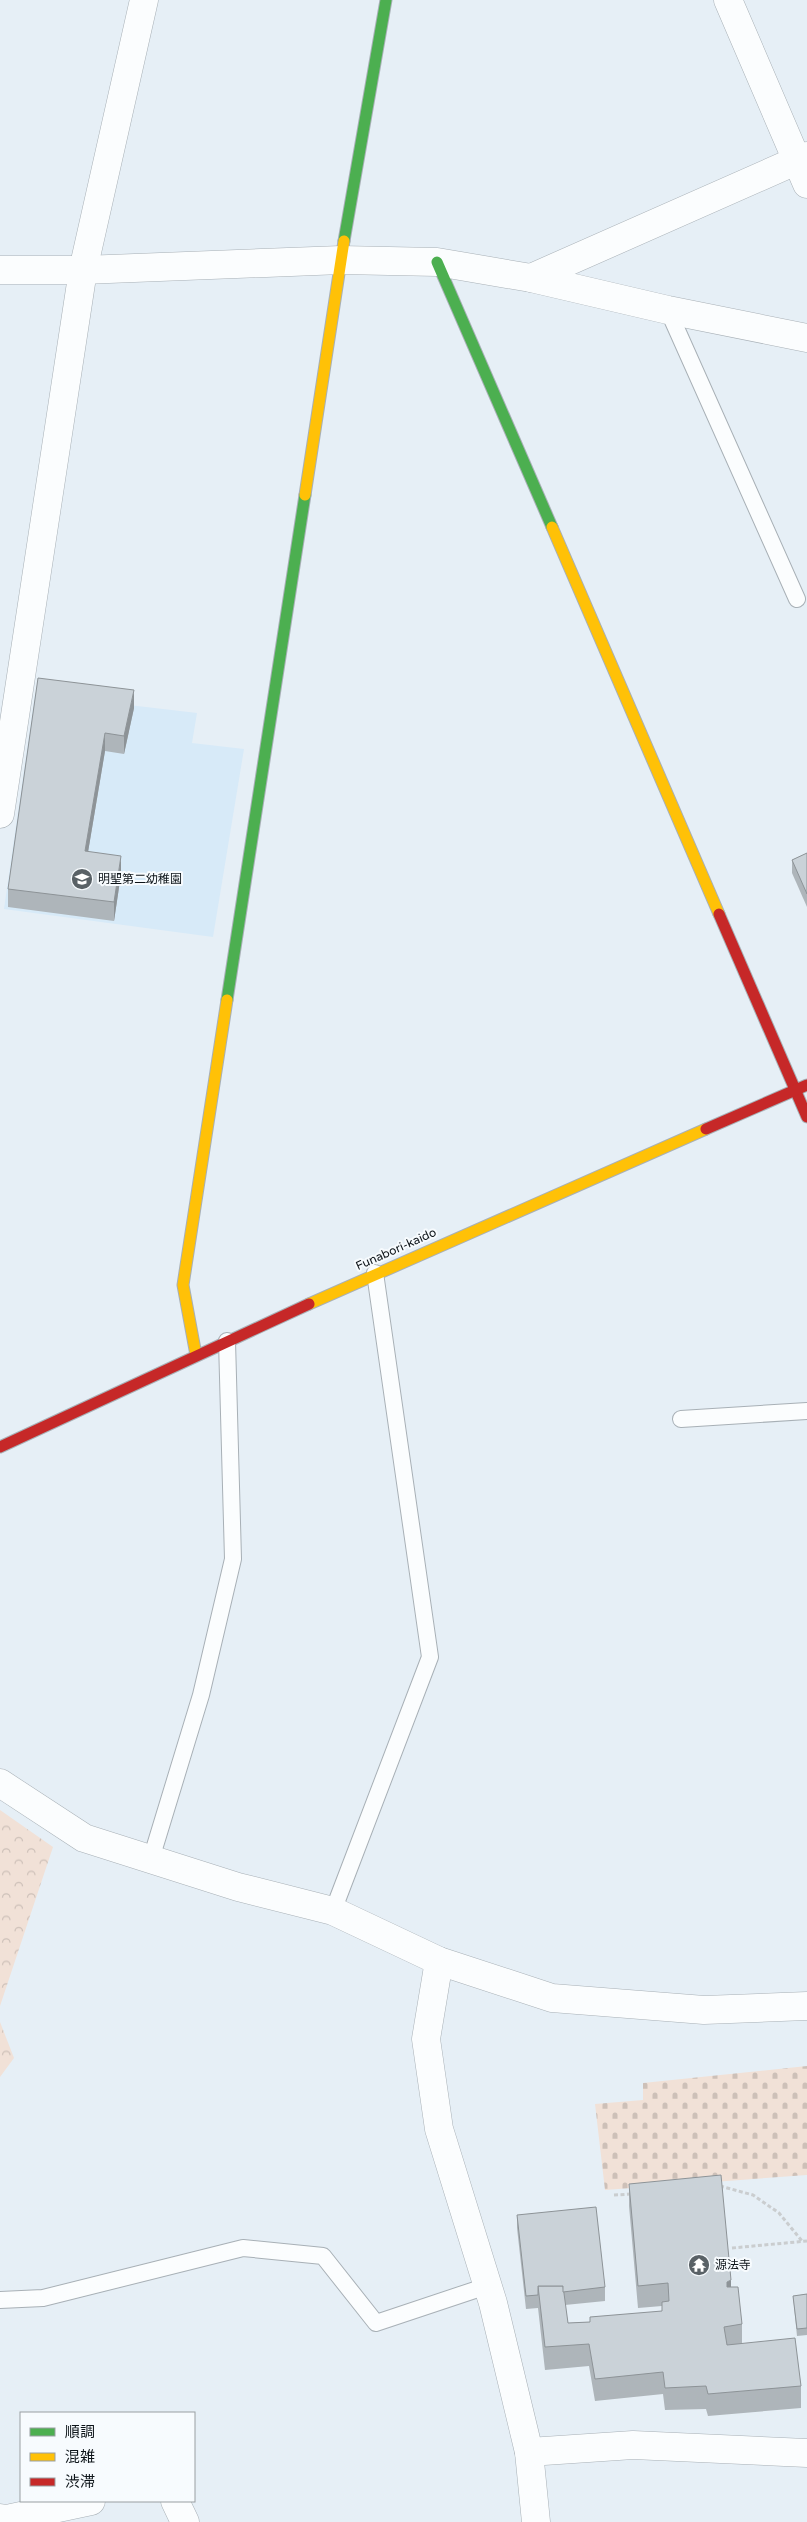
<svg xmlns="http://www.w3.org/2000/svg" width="807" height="2522" font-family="'Varela Round','Noto Sans JP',sans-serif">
  <defs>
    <pattern id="cemetery-stones" width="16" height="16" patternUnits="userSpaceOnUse" patternTransform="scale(1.25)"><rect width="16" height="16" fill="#f1e1d7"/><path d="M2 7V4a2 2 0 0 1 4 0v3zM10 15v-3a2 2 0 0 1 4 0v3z" fill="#cdc0b8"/></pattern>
    <pattern id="park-crowns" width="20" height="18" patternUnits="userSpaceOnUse" patternTransform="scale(1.25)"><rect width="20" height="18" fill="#f1e1d7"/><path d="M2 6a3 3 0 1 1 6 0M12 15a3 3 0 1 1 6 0" fill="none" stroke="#cdc0b8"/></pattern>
  </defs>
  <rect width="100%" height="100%" fill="#e6eff6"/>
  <path fill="#d7eaf8" d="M35,694l162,19 -5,30 52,6 -31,188 -209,-28z"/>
  <path fill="url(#cemetery-stones)" d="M807,2066v109l-202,15 -10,-86 48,-4v-17z"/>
  <g fill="url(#park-crowns)">
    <path d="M0,1810l53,37 -53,159z"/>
    <path d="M0,2022l14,36 -14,19z"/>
  </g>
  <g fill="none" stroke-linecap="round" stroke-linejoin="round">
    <g stroke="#a8b0b6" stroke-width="18">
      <g id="lane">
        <path d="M668,310l129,289"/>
        <path d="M681,1419l126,-8"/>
        <path d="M151,1859l50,-164 32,-136 -6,-218"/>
        <path d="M333,1911l97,-254 -55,-384"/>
        <path d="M0,2300l43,-2 200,-50 80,8 53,67 111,-37"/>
      </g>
    </g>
    <g stroke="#a8b0b6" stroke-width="29">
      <g id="street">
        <path d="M728,0l79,184"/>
        <path d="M0,270h83l258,-10 96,2 94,16 137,32 139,28"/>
        <path d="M531,278l276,-122"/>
        <path d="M0,814l83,-544 61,-270"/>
        <path d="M0,1783l84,55 154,49 95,24 106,50 113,37 152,12 103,-4"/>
        <path d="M439,1961l-13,78 13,90 54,174 36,149 7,70"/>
        <path d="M529,2452l104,-7 174,8"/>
        <path d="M175,2501l10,21"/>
        <path d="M0,2518l7,1 84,-18"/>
      </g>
    </g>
    <g stroke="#a8b0b6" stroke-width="13">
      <g id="fast">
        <path d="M344,241l42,-241"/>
        <path d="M437,262l115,265"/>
        <path d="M227,1000l78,-505"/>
      </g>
    </g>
    <g stroke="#a8b0b6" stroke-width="13">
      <g id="slow">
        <path d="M305,495l39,-254"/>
        <path d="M552,527l167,387"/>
        <path d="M309,1304l397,-175"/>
        <path d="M196,1355l-13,-70 44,-285"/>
      </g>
    </g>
    <g stroke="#a8b0b6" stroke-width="13">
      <g id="jam">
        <path d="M719,914l88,203"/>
        <path d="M706,1129l101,-44"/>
        <path d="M0,1447l309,-143"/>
      </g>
    </g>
    <g stroke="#cacdcf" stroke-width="3" stroke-dasharray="4 2.5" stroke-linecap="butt">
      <path d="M720,2186l33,9 26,18 23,28"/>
      <path d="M614,2195l18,-1"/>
      <path d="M732,2248l75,-7"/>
    </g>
    <use href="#lane" stroke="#fbfdfe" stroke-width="16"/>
    <use href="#street" stroke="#fbfdfe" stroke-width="28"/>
    <use href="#fast" stroke="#4caf50" stroke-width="11"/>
    <use href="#slow" stroke="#ffc107" stroke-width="11"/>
    <use href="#jam" stroke="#c62828" stroke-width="11"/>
  </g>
  <g fill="#aeb5ba">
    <path d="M38,678l96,30 -10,46 -19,-3 -17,101 33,22 -7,47 -106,-14v-18z"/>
    <path d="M807,853v54l-15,-34v-13z"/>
    <path d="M629,2184l102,103 11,37v19l59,43v22l-93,8 -2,-7 -41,1 -2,-16 -68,7 -6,-35 -44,4 -7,-62 -12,1 -9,-81v-13l88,72v14l-40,4 3,18 22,-1 72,-11v-5l-24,2 -9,-102z"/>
    <path d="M807,2294v41l-10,1 -4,-40z"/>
  </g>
  <g fill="#8d9397">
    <path d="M134,690v18l-10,46v-18z"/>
    <path d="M105,733v18l-20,119v-19z"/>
    <path d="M121,856v18l-7,47v-19z"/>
    <path d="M731,2280v22l-4,2v-22z"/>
  </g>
  <g fill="#cad2d8" stroke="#8d9397">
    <path d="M38,678l96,12 -10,46 -19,-3 -20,118 36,5 -7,46 -106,-13z"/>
    <path d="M807,853v41l-15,-34z"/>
    <path d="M721,2175l10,105 -4,2v5h11l4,37 -18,3 3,18 68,-7 6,48 -93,8 -2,-8 -41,2 -2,-16 -68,7 -6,-35 -44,3 -7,-61h25l5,37 22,-1v-5l72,-6v-9l7,-1 -1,-18 -30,3 -9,-102z"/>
    <path d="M596,2207l9,80 -42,5v-6h-25v9l-12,1 -9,-81z"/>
    <path d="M807,2294v34l-10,1 -4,-33z"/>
  </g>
  <defs>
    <g id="school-disc" transform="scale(1.125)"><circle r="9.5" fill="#596166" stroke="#f7fbfe"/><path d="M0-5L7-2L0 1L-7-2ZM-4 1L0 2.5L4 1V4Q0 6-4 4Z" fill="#fff"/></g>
    <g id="temple-disc" transform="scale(1.125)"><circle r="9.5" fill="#596166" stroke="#f7fbfe"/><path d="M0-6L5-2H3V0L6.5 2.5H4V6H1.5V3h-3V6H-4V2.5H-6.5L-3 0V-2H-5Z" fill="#fff"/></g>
  </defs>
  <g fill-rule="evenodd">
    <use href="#school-disc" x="82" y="879"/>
    <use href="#temple-disc" x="699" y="2265"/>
  </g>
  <g text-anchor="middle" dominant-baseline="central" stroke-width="4" stroke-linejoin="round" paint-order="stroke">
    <g font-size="12" fill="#0d1419" stroke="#f7fbfe" text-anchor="start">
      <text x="98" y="879">明聖第二幼稚園</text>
      <text x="715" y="2265">源法寺</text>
    </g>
    <g font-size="12" fill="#0d1419" stroke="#f7fbfe">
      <text transform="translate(396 1249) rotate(-24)">Funabori-kaido</text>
    </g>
  </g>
  <rect x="20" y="2412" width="175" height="90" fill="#f7fbfe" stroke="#999fa2"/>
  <rect x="30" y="2428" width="25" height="8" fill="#4caf50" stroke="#999fa2"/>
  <text x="65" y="2437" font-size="15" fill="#0d1419">順調</text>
  <rect x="30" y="2453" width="25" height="8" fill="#ffc107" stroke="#999fa2"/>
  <text x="65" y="2462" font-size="15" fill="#0d1419">混雑</text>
  <rect x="30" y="2478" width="25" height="8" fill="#c62828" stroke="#999fa2"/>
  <text x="65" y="2487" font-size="15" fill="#0d1419">渋滞</text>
</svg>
